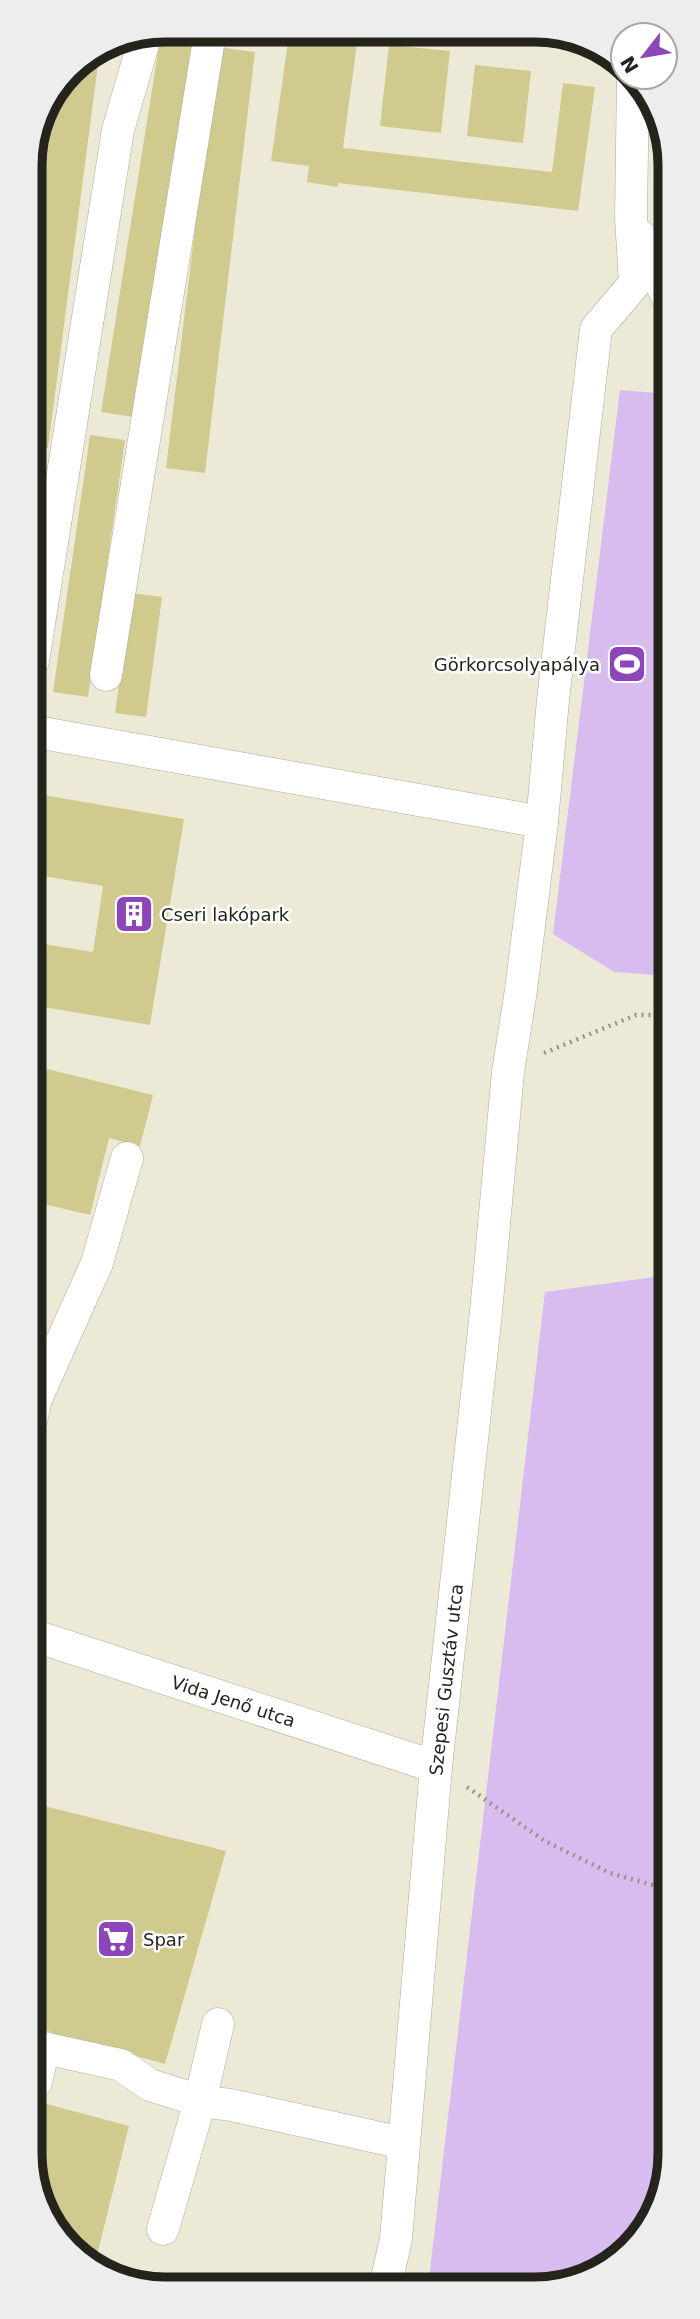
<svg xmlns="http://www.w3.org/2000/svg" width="700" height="2319" font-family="'DejaVu Sans',sans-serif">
  <rect width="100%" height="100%" fill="#ecead7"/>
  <g fill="#d8bbef">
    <path d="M620,390l48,4 1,582 -55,-4 -61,-38z"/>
    <path d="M669,1275l1,887 -33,81 -76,44h-133l117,-995z"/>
  </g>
  <g fill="#d1ca8e">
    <path d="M161,33l39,6 -60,379 -39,-6z"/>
    <path d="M289,35l68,9 -14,104 209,24 11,-89 32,4 -17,124 -240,-28v4l-31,-5 2,-16 -38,-5z"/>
    <path d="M389,45l61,6 -9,82 -61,-7z"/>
    <path d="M217,47l38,5 -50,421 -39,-5z"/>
    <path d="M100,49l-52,399 -18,-3v-180l23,-172 17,-24z"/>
    <path d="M475,65l56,6 -8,72 -56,-7z"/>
    <path d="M90,435l35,5 -37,257 -35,-5z"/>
    <path d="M30,466l12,2 -10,51h-2z"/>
    <path d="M131,593l31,4 -16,120 -31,-4z"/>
    <path d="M31,793l153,26 -34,206 -119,-20v-63l62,10 10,-66 -72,-12z"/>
    <path d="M31,1065l122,30 -13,51 -31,-8 -19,77 -59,-14z"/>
    <path d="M32,1803l194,48 -61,213 -133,-37z"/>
    <path d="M32,2100l97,26 -34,137 -26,-14 -37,-69z"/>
  </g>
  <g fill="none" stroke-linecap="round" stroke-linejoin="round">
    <g stroke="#adab99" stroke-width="33">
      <g id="minor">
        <path d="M639,235l29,64"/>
        <path d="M33,661l85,-531 28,-96"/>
        <path d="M106,675l103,-636 -5,-9"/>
        <path d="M31,731l511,91"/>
        <path d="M31,1420l5,-21 61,-136 30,-105"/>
        <path id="s1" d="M32,1635l404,132"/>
        <path d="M36,2082l8,-34 77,17 29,20 50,16 31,4 172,38"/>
        <path d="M163,2229l37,-128 18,-77"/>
        <path id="s2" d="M385,2287l11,-48 40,-472 50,-455 22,-240 13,-82 21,-168 11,-122 43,-371 39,-46 -4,-65 2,-141"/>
      </g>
    </g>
    <g stroke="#969587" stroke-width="4.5" stroke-dasharray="2 5" stroke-linecap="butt">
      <path d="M544,1053l92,-38h33"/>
      <path d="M467,1787l78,54 65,32 43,12 17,14"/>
    </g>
    <use href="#minor" stroke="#fff" stroke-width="32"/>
  </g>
  <defs>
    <g id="stadium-square" transform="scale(2.0125)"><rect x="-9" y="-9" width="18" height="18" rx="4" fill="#8c46b9" stroke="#fff"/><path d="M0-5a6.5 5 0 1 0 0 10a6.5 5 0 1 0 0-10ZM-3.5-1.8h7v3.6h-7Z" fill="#fff"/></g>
    <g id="building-square" transform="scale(2.0125)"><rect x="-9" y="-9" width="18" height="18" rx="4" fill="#8c46b9" stroke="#fff"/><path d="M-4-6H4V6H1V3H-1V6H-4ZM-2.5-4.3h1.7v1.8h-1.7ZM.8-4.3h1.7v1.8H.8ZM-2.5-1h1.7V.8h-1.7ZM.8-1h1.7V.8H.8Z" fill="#fff"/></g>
    <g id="supermarket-square" transform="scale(2.0125)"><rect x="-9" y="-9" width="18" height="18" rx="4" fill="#8c46b9" stroke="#fff"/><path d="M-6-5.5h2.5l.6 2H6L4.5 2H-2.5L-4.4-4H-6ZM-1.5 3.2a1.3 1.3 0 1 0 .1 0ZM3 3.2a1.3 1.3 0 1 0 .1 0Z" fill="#fff"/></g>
  </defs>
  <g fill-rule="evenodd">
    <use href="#stadium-square" x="627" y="664"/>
    <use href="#building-square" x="134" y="914"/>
    <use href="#supermarket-square" x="116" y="1939"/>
  </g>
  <g text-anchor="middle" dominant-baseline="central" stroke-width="5" stroke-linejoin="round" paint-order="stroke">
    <g font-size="18" fill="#24241d" stroke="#fff" text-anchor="start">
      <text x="600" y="664" text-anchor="end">Görkorcsolyapálya</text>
      <text x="161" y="914">Cseri lakópark</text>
      <text x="143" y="1939">Spar</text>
    </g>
    <g font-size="18" fill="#24241d" stroke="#fff">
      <text stroke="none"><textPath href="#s2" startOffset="611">Szepesi Gusztáv utca</textPath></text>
      <text stroke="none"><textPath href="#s1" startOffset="212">Vida Jenő utca</textPath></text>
    </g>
  </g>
  <path d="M0 0H700V2319H0ZM165 42H535A123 123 0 0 1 658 165V2154A123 123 0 0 1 535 2277H165A123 123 0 0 1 42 2154V165A123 123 0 0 1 165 42Z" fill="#ededed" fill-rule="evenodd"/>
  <path fill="none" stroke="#24241d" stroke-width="9" d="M165 42H535A123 123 0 0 1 658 165V2154A123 123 0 0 1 535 2277H165A123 123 0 0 1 42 2154V165A123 123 0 0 1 165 42Z"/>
  <g transform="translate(644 56) rotate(239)"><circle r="33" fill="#ffffff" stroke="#a7a7a5" stroke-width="2"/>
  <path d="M0-5L12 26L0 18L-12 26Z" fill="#8c46b9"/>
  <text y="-10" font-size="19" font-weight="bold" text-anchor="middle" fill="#24241d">N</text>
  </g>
</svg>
